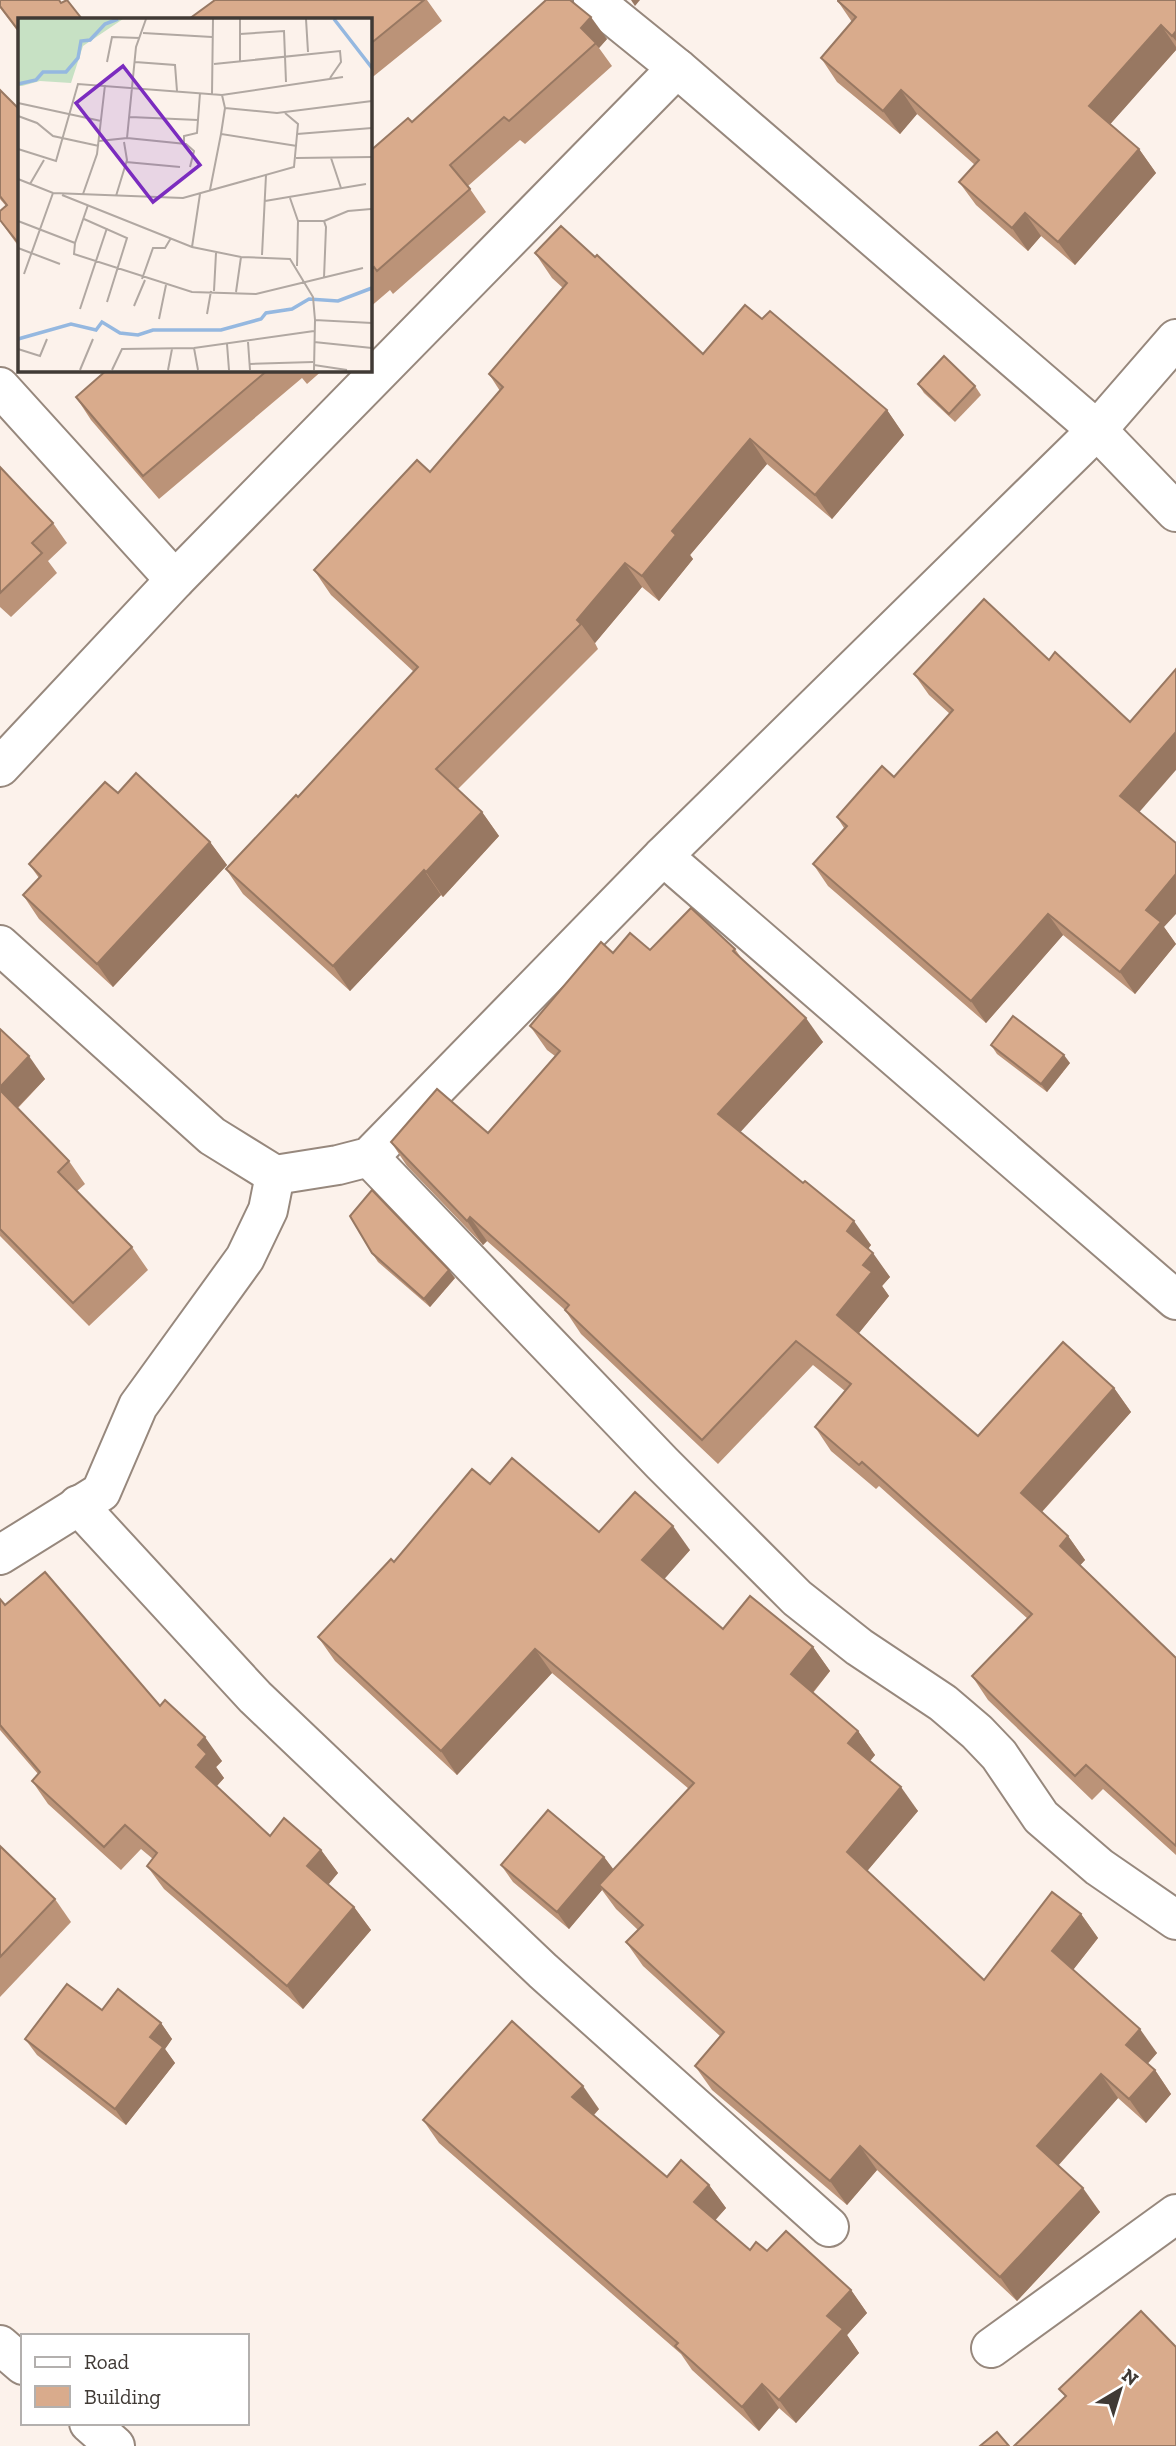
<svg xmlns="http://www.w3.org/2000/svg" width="1176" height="2446" font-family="'Zilla Slab',serif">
  <rect width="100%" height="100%" fill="#fcf2eb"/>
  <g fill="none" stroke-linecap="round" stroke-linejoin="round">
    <g stroke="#97887d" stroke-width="42">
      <g id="minor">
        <path d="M593,0l84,68 420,362 79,82"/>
        <path d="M0,387l175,193"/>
        <path d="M0,767l175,-187 502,-512"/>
        <path d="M663,856l513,444"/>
        <path d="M0,945l212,191 63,39 63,-10 31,-8 294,-301 434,-426 79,-91"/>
        <path d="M369,1157l293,306 135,135 62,49 84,56 34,29 22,23 42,62 58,50 77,53"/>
        <path d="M78,1505l177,192 288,274 286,256"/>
        <path d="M0,1555l101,-63 37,-86 107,-148 23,-48 7,-35"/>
        <path d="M0,2345l23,20"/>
        <path d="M991,2348l185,-134"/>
        <path d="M89,2423l26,23"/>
      </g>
    </g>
    <use href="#minor" stroke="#fff" stroke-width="38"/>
  </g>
  <g fill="#bb9378">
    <path d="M0,0l61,3 -42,16v14l-19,-25z"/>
    <path d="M215,0h212l15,21 -73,59v-61z"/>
    <path d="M546,0l61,39 -8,9 13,18 -87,78 -5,-4 -52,46 18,26 -93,82 -3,-4 -21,18v-156l43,-30z"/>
    <path d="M837,0h339v50l-66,74 29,25 17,24 -81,92 -34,-29 -13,15 -52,-46 -17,-23 16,-17 -58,-51 -17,20 -63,-52 -16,-24 31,-36z"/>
    <path d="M0,90l19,19v138l-19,-26 6,-15 -6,-7z"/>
    <path d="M535,253l60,4 108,97 59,-35 125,91 17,25 -72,84 -65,-55 -77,91 3,4 -34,42 -17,-14 -47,56 3,6 -140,140 24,23 17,24 -56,61 -2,-2 -91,96 -107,-97 -17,-25 72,-72 116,-125 -83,-77 -17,-25 116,-98 70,-81 -11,-17 74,-86 -11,-10z"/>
    <path d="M108,369h216l-17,15 -5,-6 -143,121 -68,-79 -15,-23z"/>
    <path d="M918,384l57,2 6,9 -26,27 -31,-29z"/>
    <path d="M0,467l53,56 14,20 -19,18 9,12 -46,44 -11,-10z"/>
    <path d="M914,674l225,138 25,115 12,17 -41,50 -72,-59 -77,88 -158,-137 -15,-22 31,-36 -7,-11 57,-40 56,-63 -21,-19z"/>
    <path d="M118,793l92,49 17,23 -114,122 -74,-68 -16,-24 16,-17 -10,-14z"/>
    <path d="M735,949l7,10 81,83 -83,90 131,113 -3,4 22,28 -8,9 7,10 -30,37 119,103 136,-48 17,24 -89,100 26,24 17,24 -5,5 96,93v197l-73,-66 -11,11 -104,-100 -16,-24 56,-57 -149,-133 -3,3 -45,-38 -16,-24 30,-36 -32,-26 -95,99 -137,-130 -16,-24 -78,-69 -4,4 -76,-79 -16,-24 97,-9 67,-77 -8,-6 -17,-24 83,-73 37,-3z"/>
    <path d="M0,1029l45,50 -27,29 51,53 16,23 -8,7 55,56 16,23 -59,56 -89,-90z"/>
    <path d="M991,1045l79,18 -23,29 -50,-38z"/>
    <path d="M372,1253l83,25 -25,29 -52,-45z"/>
    <path d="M490,1484l109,48 91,18 -26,29 59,50 90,18 17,24 -17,22 45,38 17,24 -5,6 48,50 -51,60 117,109 97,-66 17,24 -25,32 84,83 -10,11 8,6 16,24 -25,29 -28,-25 -60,68 42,46 -83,89 -140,-131 -30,35 -135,-115 -17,-24 25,-30 -77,-70 -17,-24 12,-12 -22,-21 -14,-19 -33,39 -56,-47 -12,-17 103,-8 10,13 75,-81 -137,-116 -95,102 -122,-114 -17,-24 76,-75z"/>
    <path d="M0,1599l5,6 155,101 62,55 -6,6 8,11 -7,8 53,50 51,14 17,23 -10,11 26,23 17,23 -68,79 -139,-120 -17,-23 6,-7 -12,-10 -20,21 -73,-66 -16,-23 6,-7 -38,-44z"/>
    <path d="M0,1846l55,53 16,23 -71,75z"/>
    <path d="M102,2010l59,13 11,16 -7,10 10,14 -49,62 -89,-70 -12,-16z"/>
    <path d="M599,2109l-5,6 73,62 42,8 17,23 -11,12 35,30 17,1 84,39 16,23 -20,22 12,18 -63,70 -17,-15 -20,23 -67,-61 -11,-16 -242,-211 -16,-23z"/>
  </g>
  <g fill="#987862">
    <path d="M631,0h9l-5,6z"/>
    <path d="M591,17l16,22 -8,9 -18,-20z"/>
    <path d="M1161,25l15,22v3l-70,79 -17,-23z"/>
    <path d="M1176,31v10l-4,-5z"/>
    <path d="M901,90l16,24 -17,20 -17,-23z"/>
    <path d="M1139,149l17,24 -81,92 -17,-23z"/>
    <path d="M1025,213l16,23 -13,15 -16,-23z"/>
    <path d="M887,410l17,25 -72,84 -17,-24z"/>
    <path d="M750,439l17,25 -77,91 3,4 -34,42 -17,-25 30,-45z"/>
    <path d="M625,563l17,24 -47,56 -14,-19 -4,-4z"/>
    <path d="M1176,732v38l-41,47 -15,-21z"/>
    <path d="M482,812l17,24 -56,61 -17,-25z"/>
    <path d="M210,842l17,23 -114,122 -16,-23z"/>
    <path d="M424,870l17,25 -91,96 -17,-25z"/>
    <path d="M1176,874v40l-12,13 12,17 -41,50 -15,-22 26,-62z"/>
    <path d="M1048,914l15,21 -77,88 -15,-22z"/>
    <path d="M806,1018l17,24 -88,96 -17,-24z"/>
    <path d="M1064,1055l6,8 -23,29 -6,-8z"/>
    <path d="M29,1056l16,23 -31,32 -14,-20v-4z"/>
    <path d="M470,1217l17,24 -4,4 -16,-24z"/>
    <path d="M854,1221l17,24 -8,10 -16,-24z"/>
    <path d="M873,1253l17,24 -8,9 7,10 -35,43 -17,-24 26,-50z"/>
    <path d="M449,1270l6,8 -25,29 -6,-8z"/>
    <path d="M1114,1388l17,24 -94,105 -16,-24z"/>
    <path d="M673,1526l17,24 -31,35 -17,-25z"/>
    <path d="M1068,1536l17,24 -9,10 -16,-24z"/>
    <path d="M813,1647l17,24 -22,27 -17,-24z"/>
    <path d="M535,1649l17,24 -95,102 -16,-24z"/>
    <path d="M858,1731l17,24 -10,12 -17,-24z"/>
    <path d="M205,1737l17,24 -6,6 8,11 -11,12 -17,-23 2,-22z"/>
    <path d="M901,1787l17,24 -55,65 -16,-24z"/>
    <path d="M321,1850l17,23 -14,17 -17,-24z"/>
    <path d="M604,1857l12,16 -17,12 3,5 -33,39 -12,-17z"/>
    <path d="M354,1907l17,23 -68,79 -16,-23z"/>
    <path d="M1081,1914l17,24 -29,37 -17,-24z"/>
    <path d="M161,2023l11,16 -7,10 10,14 -49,62 -11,-16 35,-72z"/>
    <path d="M1140,2029l17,24 -14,16 -17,-24z"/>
    <path d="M1155,2070l16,24 -25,29 -17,-24z"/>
    <path d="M1101,2074l17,24 -64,72 -17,-24z"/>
    <path d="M583,2086l16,23 -10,11 -17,-23z"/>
    <path d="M860,2146l17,24 -30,35 -17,-24z"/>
    <path d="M709,2185l17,23 -15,17 -17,-23z"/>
    <path d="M1083,2188l17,24 -83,89 -17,-24z"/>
    <path d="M851,2290l16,23 -20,22 12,18 -63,70 -17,-23 48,-84z"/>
    <path d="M762,2384l17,24 -20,23 -17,-24z"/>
  </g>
  <g fill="#d9ab8c" stroke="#987862" stroke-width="2">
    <path d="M0,0h59l2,3 6,-3 15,19h-63v12l-19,-25z"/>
    <path d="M215,0h209l-55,45v-26h-180z"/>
    <path d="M546,0h24l21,17 -10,11 15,15 -87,78 -5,-4 -54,48 20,24 -93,82 -3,-4 -5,5v-120l39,-34 4,4z"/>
    <path d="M838,0h338v31l-4,5 -11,-11 -72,81 50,43 -81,93 -33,-29 -13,15 -53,-46 20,-22 -78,-70 -18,21 -62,-53 35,-41 -18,-16z"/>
    <path d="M0,90l19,19v135l-19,-24v-9l7,-6 -7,-9z"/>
    <path d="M561,226l34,31 2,-2 106,99 42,-49 17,14 8,-8 117,99 -72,85 -65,-56 -78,92 4,4 -34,41 -17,-13 -48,57 4,4 -145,145 46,43 -56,60 -2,-2 -91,96 -107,-97 70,-74 2,2 120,-130 -104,-97 103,-110 13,12 73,-85 -14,-13 78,-91 -32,-30z"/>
    <path d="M944,356l31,30 -26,28 -31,-30z"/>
    <path d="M108,369h161l-126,107 -67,-79z"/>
    <path d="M0,467l53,56 -21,20 10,10 -42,40z"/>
    <path d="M984,599l65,61 6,-8 75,70 46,-53v63l-56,64 56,47v31l-30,36 15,12 -41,50 -72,-58 -77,87 -158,-137 34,-38 -10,-9 45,-51 12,11 59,-67 -39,-36z"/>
    <path d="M136,773l74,69 -113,122 -74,-69 18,-19 -12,-12 76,-82 13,11z"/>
    <path d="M691,908l44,41 -2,2 73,67 -88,96 85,69 2,-2 49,40 -7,10 26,22 -10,12 9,7 -35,43 141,121 85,-94 51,46 -93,105 47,43 -8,10 116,112v188l-90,-81 -11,11 -103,-100 60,-62 -170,-152 -3,3 -44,-38 36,-43 -55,-43 -94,99 -137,-130 4,-5 -99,-88 -3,4 -76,-79 46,-53 51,44 72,-82 -30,-25 71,-84 12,11 17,-20 20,17z"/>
    <path d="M1013,1016l51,39 -23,29 -50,-39z"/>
    <path d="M0,1029l29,27 -29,31z"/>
    <path d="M0,1090l69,71 -11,11 74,75 -59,56 -73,-74z"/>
    <path d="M372,1190l77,80 -25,29 -52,-46 -22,-37z"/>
    <path d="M512,1458l87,74 36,-40 38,34 -31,34 81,69 27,-33 63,51 -22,27 67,57 -10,12 53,44 -54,65 137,128 68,-88 29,22 -29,37 88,78 -14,16 29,25 -26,29 -28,-25 -64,72 46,42 -83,89 -140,-131 -30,35 -135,-115 29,-34 -98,-90 17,-17 -44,-40 95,-102 -159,-134 -94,102 -123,-114 73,-78 3,3 78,-93 18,15z"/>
    <path d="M45,1572l115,134 5,-6 40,37 -7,8 9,9 -11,13 74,69 14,-18 37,32 -14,16 47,41 -67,79 -140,-120 10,-13 -32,-28 -21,22 -72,-66 8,-9 -40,-47v-126l5,6z"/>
    <path d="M548,1810l56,47 -47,55 -56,-47z"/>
    <path d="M0,1846l55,53 -55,58z"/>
    <path d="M67,1984l35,26 16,-21 43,34 -11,14 13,10 -48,62 -90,-70z"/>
    <path d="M512,2021l71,65 -11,11 95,80 14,-17 28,25 -15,17 56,48 6,-8 11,9 19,-20 65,59 -24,26 16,13 -64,71 -17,-16 -20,23 -67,-61 3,-3 -255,-223z"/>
    <path d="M1141,2311l35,36v99h-162l52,-50 -7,-7z"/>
    <path d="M997,2432l12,14h-29z"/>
  </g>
  <g transform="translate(18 18)">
    <rect width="354" height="354" fill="#fcf2eb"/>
    <path d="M0,1h105l-40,27 -12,37 -31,-2 -18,5h-4z" fill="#c7e1c4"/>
    <path fill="none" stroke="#95b8e0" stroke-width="3.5" d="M316,1l38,49M0,66l18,-4 7,-8h23l12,-14 3,-17 9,-1 15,-16 13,-5M0,321l53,-15 25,6 6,-8 18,11 18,2 15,-5h68l40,-11 5,-6 26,-4 17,-10 29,2 34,-13"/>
    <path fill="none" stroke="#b1a8a2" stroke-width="2" d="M288,1l2,33M125,15l69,4M222,16l44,-3 2,51M222,43v-42M89,44l5,-25 28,1M117,44l40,3 2,26M196,46l126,-13 1,11 -11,16M194,76l1,-75M204,77l3,13 -4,26 76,12M0,85l83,18M207,90l52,5 95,-12M0,98l19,7 16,13 46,10M112,99l68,3M279,116l75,-6M109,120l59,6 8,7 -4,16M81,123l28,-3 9,-91 10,-28M166,125v-7l13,-3 3,-40M0,131l38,12 22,-77 144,11 121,-18M278,140l76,-1M313,140l10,30M108,144l54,5M0,161l35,14 130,5 111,-31 4,-43 -13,-11M12,166l14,-24M192,172l11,-56M65,176l14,-40 8,-69M44,177l130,52 49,10 49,2 23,38 2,23M98,178l11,-36 -3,-18M272,180l8,23h26l2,6 -2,51M247,183l101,-17M66,201l43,19 -20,64M0,203l57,22 -1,11 118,38 64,2 107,-26M306,203l24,-10 23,-2M57,225l13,-38M174,229l8,-53M0,230l42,16M244,237l4,-80M279,248l1,-45M6,256l29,-81M124,261l11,-31h12l6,-10M196,273l2,-38M218,274l5,-35M116,288l11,-26M62,291l27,-81M189,296l4,-23M141,301l7,-34M230,324l2,28M296,324l58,6M209,326l2,26M176,330l4,22M0,331l22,7 7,-17M232,346l63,-2M296,347l33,5M62,352l13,-31M94,352l10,-21 72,-1 120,-17M150,352l4,-21M296,352l1,-50 57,3"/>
    <path fill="#7b2cbf" fill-opacity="0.15" stroke="#7b2cbf" stroke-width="3.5" d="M105,48l77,99 -47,37 -77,-99z"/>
    <rect width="354" height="354" fill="none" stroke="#403a35" stroke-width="3.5"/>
  </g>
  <rect x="21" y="2334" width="228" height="91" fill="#ffffff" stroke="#b3b0ae" stroke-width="2"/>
  <rect x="35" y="2357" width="35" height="10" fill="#ffffff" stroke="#b3b0ae" stroke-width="2"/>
  <text x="84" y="2369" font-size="21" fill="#403a35">Road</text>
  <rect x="35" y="2386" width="35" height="21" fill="#d9ab8c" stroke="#b3b0ae" stroke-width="2"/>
  <text x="84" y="2404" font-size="21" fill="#403a35">Building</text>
  <g transform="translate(1120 2390) rotate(38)" stroke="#ffffff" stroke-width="5" paint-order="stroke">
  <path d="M0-5L12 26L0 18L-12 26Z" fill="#403a35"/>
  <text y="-10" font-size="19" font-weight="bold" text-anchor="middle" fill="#403a35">N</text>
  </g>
</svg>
